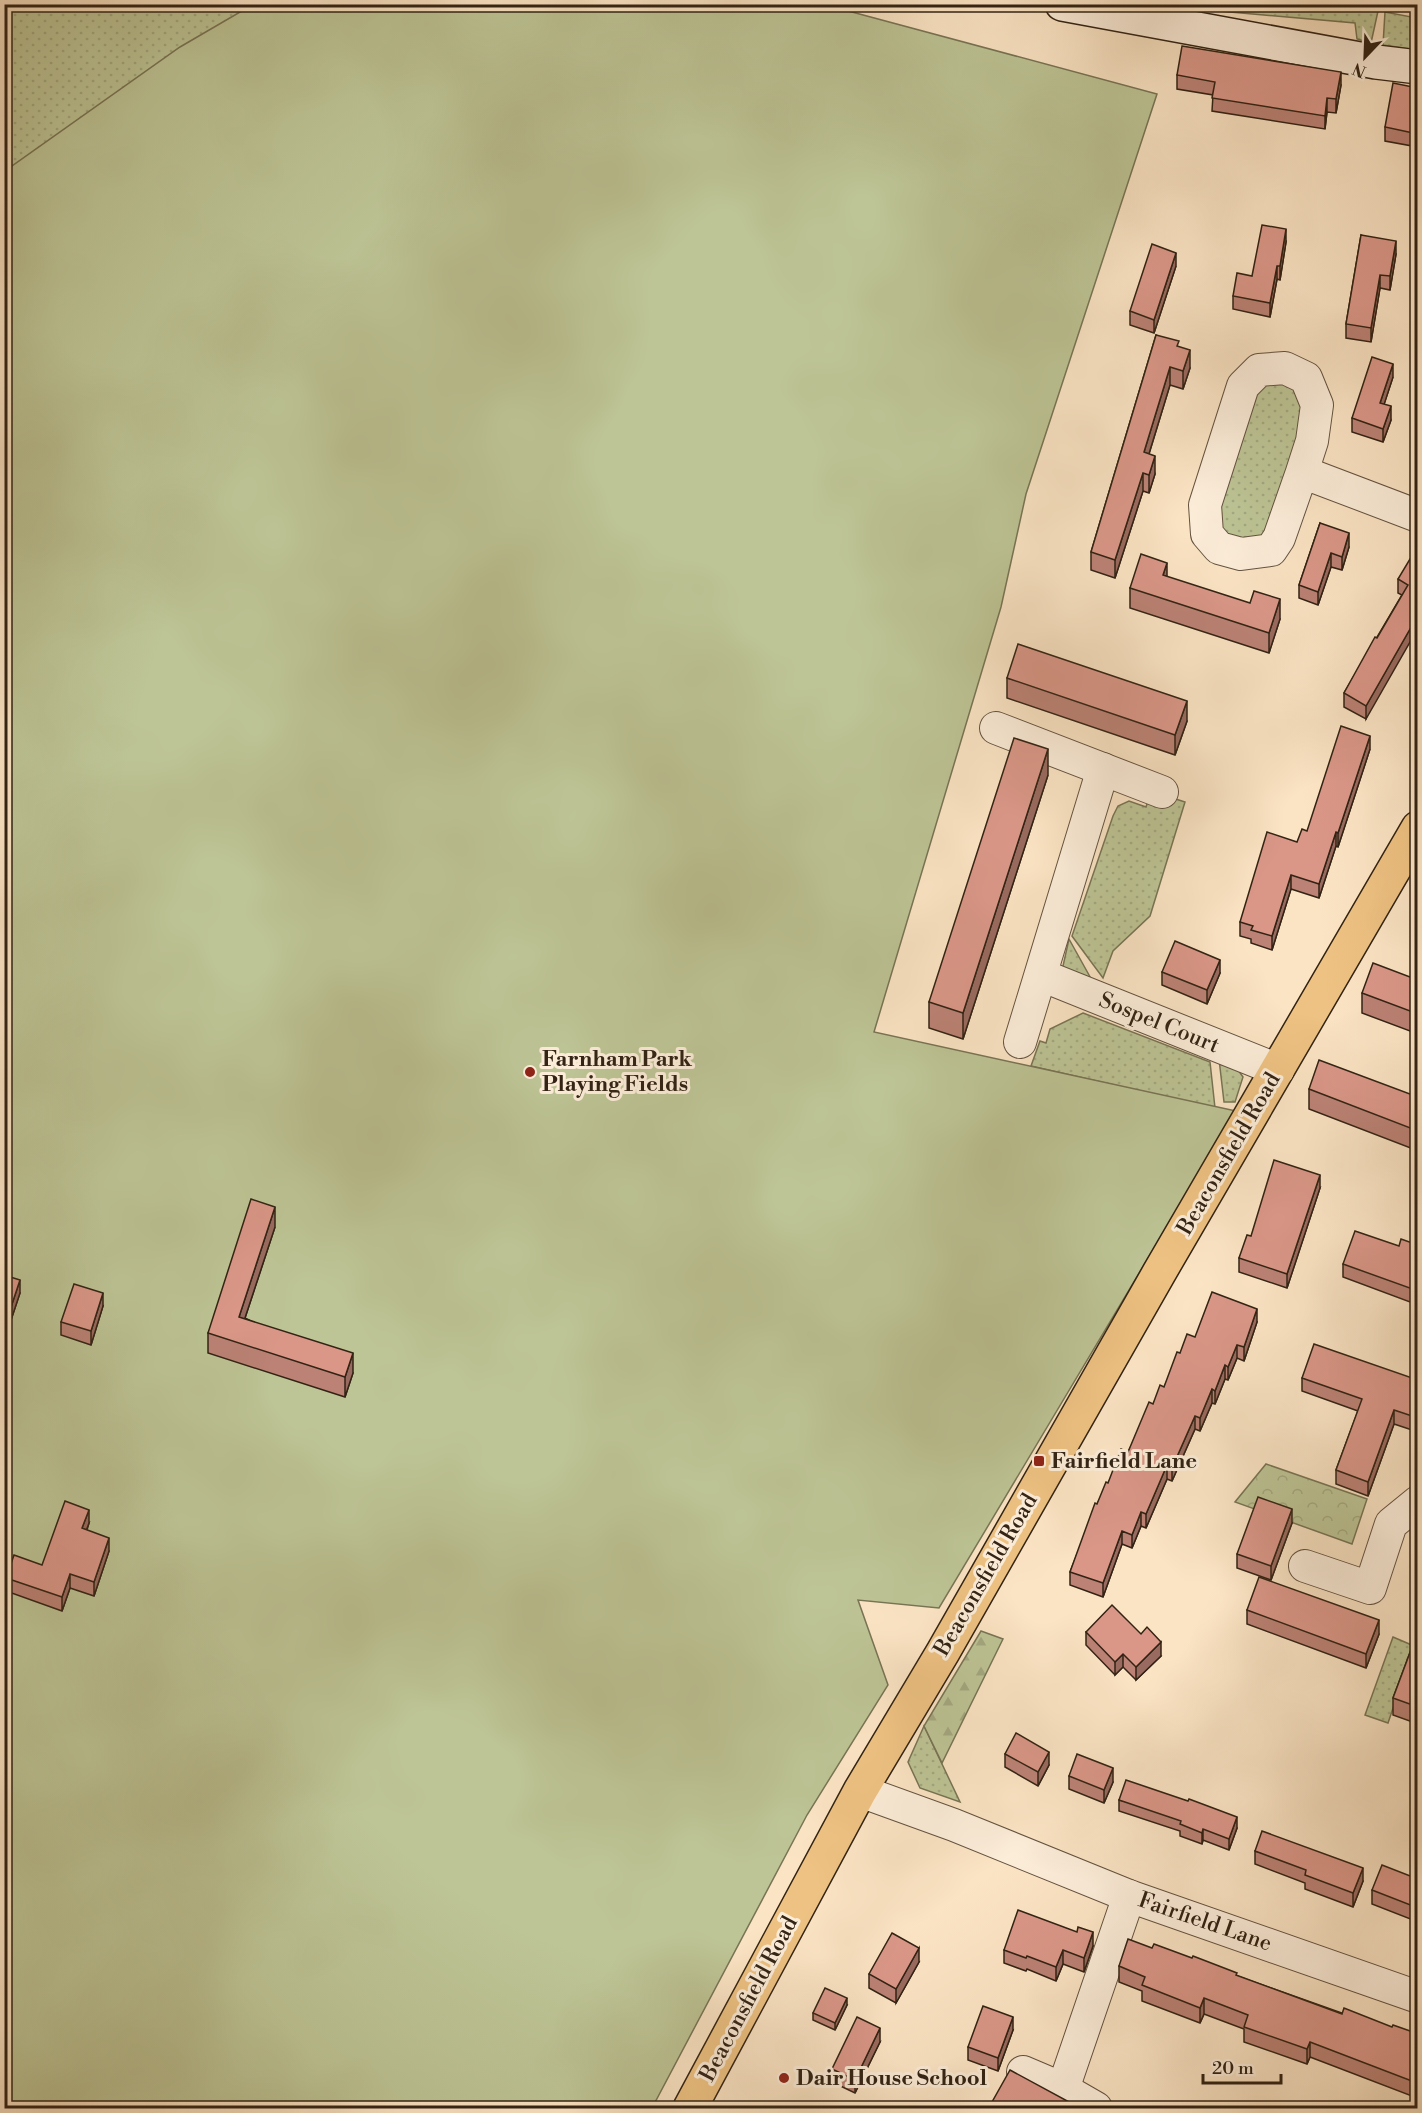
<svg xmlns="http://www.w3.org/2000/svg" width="1422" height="2113" font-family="'Libre Bodoni',serif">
  <defs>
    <pattern id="grass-dots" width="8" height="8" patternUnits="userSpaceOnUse" patternTransform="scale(1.5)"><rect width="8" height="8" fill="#bdc495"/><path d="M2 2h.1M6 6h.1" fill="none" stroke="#a3a880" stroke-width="1.8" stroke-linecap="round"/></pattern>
    <pattern id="forest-firs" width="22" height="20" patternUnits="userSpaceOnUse" patternTransform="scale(1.5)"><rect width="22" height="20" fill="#bdc495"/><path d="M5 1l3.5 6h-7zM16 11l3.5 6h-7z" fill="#a3a880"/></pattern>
    <pattern id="park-crowns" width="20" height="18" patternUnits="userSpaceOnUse" patternTransform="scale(1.5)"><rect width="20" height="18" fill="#bdc495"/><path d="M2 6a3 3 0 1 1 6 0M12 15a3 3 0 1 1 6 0" fill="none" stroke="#a3a880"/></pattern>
  </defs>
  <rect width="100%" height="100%" fill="#fbe4c4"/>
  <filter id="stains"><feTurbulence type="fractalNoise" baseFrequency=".00333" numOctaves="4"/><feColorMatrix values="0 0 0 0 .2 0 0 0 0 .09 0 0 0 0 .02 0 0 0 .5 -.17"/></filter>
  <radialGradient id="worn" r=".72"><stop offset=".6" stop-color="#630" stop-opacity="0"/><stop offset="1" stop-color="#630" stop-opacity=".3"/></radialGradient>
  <g fill="url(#grass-dots)" stroke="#787454" stroke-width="1.5">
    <path d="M1341,4l37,7 -7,32 -14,-4 -2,-16 -204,-18z"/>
    <path d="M5,5h250l-250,171z"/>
    <path d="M1385,12l32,6v32l-34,-5z"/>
    <path d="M1265,379l32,5 12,25 -45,124 -9,7 -30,-1 -13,-25 41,-122z"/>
    <path d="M1151,791l34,11 -35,114 -37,35 -10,27 -31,-42 41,-120 5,-10 11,-5 17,6z"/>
    <path d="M1069,939l30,54 -25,-12 -11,-15z"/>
    <path d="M1083,1013l127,49 5,46 -184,-42 9,-25 6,2 4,-14z"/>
    <path d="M1219,1059l17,8 7,10 -8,25h-11z"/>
    <path d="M1393,1637l21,9 -26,77 -23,-8z"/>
    <path d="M924,1726l36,76 -40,-14 -12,-26z"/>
  </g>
  <path fill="url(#forest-firs)" stroke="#787454" stroke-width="1.5" d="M981,1631l22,8 -61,124 -18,-37z"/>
  <path fill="url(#park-crowns)" stroke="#787454" stroke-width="1.5" d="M1266,1464l101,35 -15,45 -117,-42z"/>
  <path fill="#bdc495" stroke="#787454" stroke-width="1.5" d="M252,5h574l331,89 -131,400 -25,113 -127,425 362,79 -297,497 -81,-8 30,85 -81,130 -155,293h-647v-1937l175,-124z"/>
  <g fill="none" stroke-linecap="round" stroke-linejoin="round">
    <g stroke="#645340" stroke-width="34">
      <g id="minor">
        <path d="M1302,472l10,-31 5,-36 -11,-27 -21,-10 -26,2 -16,16 -38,119 2,29 12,14 22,6 30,-4 8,-12 23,-66 116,44"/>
        <path d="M996,728l166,64"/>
        <path d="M1041,975l237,95"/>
        <path d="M1020,1042l83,-273"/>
        <path d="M1305,1566l65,22 21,-64 27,-22"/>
        <path d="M860,1791l94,34 175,71 289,101"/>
        <path d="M1023,2072l40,17 33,19"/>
        <path d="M1063,2089l66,-193"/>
      </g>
    </g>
    <g stroke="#322314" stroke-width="36">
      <path id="secondary" d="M1062,4l314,58 42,5"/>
    </g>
    <g stroke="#322314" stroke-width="36">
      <path id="primary" d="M690,2108l170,-317 83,-139 216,-379 259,-445"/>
    </g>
    <use href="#minor" stroke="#fcedd9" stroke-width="32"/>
    <use href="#secondary" stroke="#fcedd9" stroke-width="33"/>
    <use href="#primary" stroke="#eec282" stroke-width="33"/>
  </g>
  <g fill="#bb8275" stroke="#322314" stroke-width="1.5">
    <path d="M1177,75l164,10 -5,28 -9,-1 -2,17 -113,-18 1,-16 -36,-6z"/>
    <path d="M1418,88v59l-33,-6v-14z"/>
    <path d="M1361,235l35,19 -6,36 -10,-2 -9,54 -25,-4v-14z"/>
    <path d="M1286,242l-6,38 -3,-1 -7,38 -37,-8v-13z"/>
    <path d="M1176,266l-22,67 -24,-8v-14z"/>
    <path d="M1156,335l23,12 11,21 -7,21 -13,-4 -21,69 6,20 -6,19 -6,-2 -28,87 -24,-8v-18z"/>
    <path d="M1393,377l-9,27 7,16 -8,22 -31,-10v-14z"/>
    <path d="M1320,523l29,24 -7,23 -11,-3 -13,38 -19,-7v-13z"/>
    <path d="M1418,563l-52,156 -22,-12v-14l58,-98 -4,-2v-14z"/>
    <path d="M1130,588l150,31 -11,34 -139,-45z"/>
    <path d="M1007,678l180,43 -12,34 -168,-57z"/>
    <path d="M1370,749l-32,98 -2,-1 -17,52 -28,-9 -19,61 -21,-7v-4l-11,-3v-14l57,-80 10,-11z"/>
    <path d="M1048,775l-85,264 -34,-11v-26z"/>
    <path d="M1162,972l58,1 -13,31 -45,-19z"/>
    <path d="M1418,980v54l-56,-21v-20z"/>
    <path d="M1309,1089l109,8v62l-2,-1v-8l-107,-41z"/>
    <path d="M1320,1188l-33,100 -48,-16v-14l12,-22z"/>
    <path d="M275,1227l-30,91 108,55 -8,24 -137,-44v-20z"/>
    <path d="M1418,1245v60l-75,-28v-13l56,-18z"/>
    <path d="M4,1275l16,18 -9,27 -7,-2z"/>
    <path d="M103,1306l-12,39 -30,-10v-13z"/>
    <path d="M1257,1322l-13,39 -7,-3 -9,22 -3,-1 -10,25 -3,-1 -12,28 -5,-2 -23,52 -5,-2 -21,49 -5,-2 -9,22 -10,-4 -19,53 -33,-12v-13l27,-68 11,-21 20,-31 25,-48 11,-17 16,-34 15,-16z"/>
    <path d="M1302,1378l116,2v52l-24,-8 -26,72 -32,-12v-14l22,-59 -56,-20z"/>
    <path d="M89,1523l-2,7 22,21 -15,45 -24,-8 -8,23 -56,-20v-13l36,-13z"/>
    <path d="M1292,1523l-21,57 -34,-12v-14z"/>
    <path d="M1247,1610l132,24 -13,34 -119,-44z"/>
    <path d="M1418,1631v93l-25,-9v-17z"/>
    <path d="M1086,1632l75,24 -25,24 -13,-13 -8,8 -29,-30z"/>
    <path d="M1005,1754l44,11 -11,21 -33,-19z"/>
    <path d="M1069,1776l44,6 -9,21 -35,-14z"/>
    <path d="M1119,1800l118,28 -8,22 -26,-10 -1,4 -22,-8v-5l-61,-20z"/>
    <path d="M1255,1851l108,30 -10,26 -48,-18v-6l-50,-19z"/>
    <path d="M1418,1879v43l-46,-18v-14z"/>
    <path d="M1093,1946l-9,26 -21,-8 -7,17 -29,-12 -1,2 -22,-8v-13z"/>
    <path d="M1152,1948l85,28 181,64 -1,58 -107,-41 -3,7 -63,-22v-13l-40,-15 -4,9 -58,-22v-10l-23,-9v-16z"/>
    <path d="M919,1962l-23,41 -27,-15v-14z"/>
    <path d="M847,2005l-12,25 -22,-10v-7z"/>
    <path d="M1013,2030l-15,41 -30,-11v-13z"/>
    <path d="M880,2042l-25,51 -23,-11v-13z"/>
    <path d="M992,2102l90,7h-90z"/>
  </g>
  <g fill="#996a5f" stroke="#322314" stroke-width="1.5">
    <path d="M1341,72v13l-5,28v-14z"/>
    <path d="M1327,98v14l-2,17v-13z"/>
    <path d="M1286,229v13l-6,38v-14z"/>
    <path d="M1396,241v13l-6,36v-14z"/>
    <path d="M1176,253v13l-22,67v-13z"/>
    <path d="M1277,266v13l-7,38v-14z"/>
    <path d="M1380,275v13l-9,54v-14z"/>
    <path d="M1190,350v18l-7,21v-18z"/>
    <path d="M1393,364v13l-13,40v-14z"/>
    <path d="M1170,367v18l-26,85v-18z"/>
    <path d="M1391,406v14l-8,22v-13z"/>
    <path d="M1155,456v18l-6,19v-18z"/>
    <path d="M1143,473v18l-28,87v-18z"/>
    <path d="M1349,533v14l-7,23v-13z"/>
    <path d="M1331,553v14l-13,38v-13z"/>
    <path d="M1167,563v20l-4,-8z"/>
    <path d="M1280,599v20l-11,34v-20z"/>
    <path d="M1418,615v13l-52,91v-13z"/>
    <path d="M1187,701v20l-12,34v-20z"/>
    <path d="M1370,736v13l-32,98v-14z"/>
    <path d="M1048,749v26l-85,264v-26z"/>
    <path d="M1336,832v14l-17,52v-14z"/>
    <path d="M1291,875v14l-19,61v-14z"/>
    <path d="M1220,960v13l-13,31v-14z"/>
    <path d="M1320,1175v13l-33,100v-14z"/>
    <path d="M275,1207v20l-36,109v-19z"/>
    <path d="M20,1280v13l-9,27v-13z"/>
    <path d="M103,1293v13l-12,39v-14z"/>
    <path d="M1257,1309v13l-13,39v-14z"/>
    <path d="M1237,1345v13l-9,22v-13z"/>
    <path d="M353,1353v20l-8,24v-20z"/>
    <path d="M1225,1365v14l-10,25v-13z"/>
    <path d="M1212,1389v14l-12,28v-13z"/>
    <path d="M1394,1410v14l-26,72v-14z"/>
    <path d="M1195,1416v13l-23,52v-13z"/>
    <path d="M1167,1465v14l-21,49v-14z"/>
    <path d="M1292,1509v14l-21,57v-14z"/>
    <path d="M89,1510v13l-7,19v-14z"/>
    <path d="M1141,1512v14l-9,22v-13z"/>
    <path d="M1122,1531v13l-19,53v-14z"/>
    <path d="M109,1538v13l-15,45v-14z"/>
    <path d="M70,1574v14l-8,23v-14z"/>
    <path d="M1379,1620v14l-13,34v-14z"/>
    <path d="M1161,1642v14l-25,24v-13z"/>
    <path d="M1123,1654v13l-8,8v-13z"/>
    <path d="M1049,1752v13l-11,21v-14z"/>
    <path d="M1113,1768v14l-9,21v-13z"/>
    <path d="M1237,1817v11l-8,22v-11z"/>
    <path d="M1203,1829v11l-1,4v-11z"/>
    <path d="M1363,1868v13l-10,26v-14z"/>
    <path d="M1093,1932v14l-9,26v-14z"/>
    <path d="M919,1948v14l-23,41v-14z"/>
    <path d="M1063,1950v14l-7,17v-14z"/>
    <path d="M847,1998v7l-12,25v-7z"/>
    <path d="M1204,1998v16l-4,9v-15z"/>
    <path d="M1013,2017v13l-15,41v-13z"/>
    <path d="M880,2028v14l-25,51v-13z"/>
    <path d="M1310,2042v15l-3,7v-15z"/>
    <path d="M1418,2080v16l-1,2v-15z"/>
  </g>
  <g fill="#da9788" stroke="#322314" stroke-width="1.5">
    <path d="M1182,46l159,26 -5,27 -9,-1 -2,18 -113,-18 3,-16 -38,-7z"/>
    <path d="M1393,83l25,5v46l-33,-7z"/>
    <path d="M1262,225l24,4 -6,37h-3l-7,37 -37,-7 4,-23 15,3z"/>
    <path d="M1361,235l35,6 -6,35 -10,-1 -9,53 -25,-4z"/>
    <path d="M1152,244l24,9 -22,67 -24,-9z"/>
    <path d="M1156,335l23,6 -2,5 13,4 -7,21 -13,-4 -26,85 11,4 -6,19 -6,-2 -28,87 -24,-8z"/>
    <path d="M1372,357l21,7 -13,39 11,3 -8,23 -31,-11z"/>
    <path d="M1320,523l29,10 -7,24 -11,-4 -13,39 -19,-7z"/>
    <path d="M1141,554l26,9 -4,12 87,28 4,-12 26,8 -11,34 -139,-45z"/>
    <path d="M1410,559l8,4v52l-52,91 -22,-13 31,-56 2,1 31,-53 -10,-6z"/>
    <path d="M1018,644l169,57 -12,34 -168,-57z"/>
    <path d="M1341,726l29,10 -32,97 -2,-1 -17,52 -28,-9 -19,61 -21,-6 2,-4 -13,-4 27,-90 30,10 5,-13 5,2z"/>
    <path d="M1014,738l34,11 -85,264 -34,-11z"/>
    <path d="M1175,941l45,19 -13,30 -45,-18z"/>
    <path d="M1373,963l45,17v34l-56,-21z"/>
    <path d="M1319,1060l99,37v34l-109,-42z"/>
    <path d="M1274,1160l46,15 -33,99 -48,-16 8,-23 4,1z"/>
    <path d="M251,1199l24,8 -36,110 114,36 -8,24 -137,-44z"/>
    <path d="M1355,1231l44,15 2,-7 17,6v46l-75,-27z"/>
    <path d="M4,1275l16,5 -9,27 -7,-2z"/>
    <path d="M74,1284l29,9 -12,38 -30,-9z"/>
    <path d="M1212,1292l45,17 -13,38 -7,-2 -9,22 -3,-2 -10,26 -3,-2 -12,29 -5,-2 -23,52 -5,-3 -21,49 -5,-2 -9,23 -10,-4 -19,52 -33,-11 25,-69 2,1 9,-22 2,1 13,-34 7,3 21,-50 4,2 7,-19 4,2 13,-35 3,1 7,-19 8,3z"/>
    <path d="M1314,1344l104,36v38l-24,-8 -26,72 -32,-12 26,-71 -60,-21z"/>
    <path d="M1258,1497l34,12 -21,57 -34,-12z"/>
    <path d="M65,1501l24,9 -7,18 27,10 -15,44 -24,-8 -8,23 -56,-19 8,-23 28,10z"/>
    <path d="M1259,1577l120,43 -13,34 -119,-44z"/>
    <path d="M1112,1605l29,29 6,-7 14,15 -25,25 -13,-13 -8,8 -29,-30z"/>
    <path d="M1418,1631v76l-25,-9z"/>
    <path d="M1016,1733l33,19 -11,20 -33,-18z"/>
    <path d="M1077,1754l36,14 -9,22 -35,-14z"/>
    <path d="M1126,1780l62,21 1,-2 48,18 -8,22 -26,-10 -1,4 -22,-9 1,-3 -62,-21z"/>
    <path d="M1262,1831l101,37 -10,25 -48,-18 1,-5 -51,-19z"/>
    <path d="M1382,1865l36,14v29l-46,-18z"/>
    <path d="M1018,1910l59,22 1,-5 15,5 -9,26 -21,-8 -7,17 -29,-11 -1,2 -22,-8z"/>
    <path d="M892,1933l27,15 -23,41 -27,-15z"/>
    <path d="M1128,1939l24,9 2,-4 38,14 1,-2 44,17 -1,2 106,39 2,-6 48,19 1,-2 20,7 -2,6 7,2v40l-1,3 -107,-41 -3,7 -63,-22 4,-12 -44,-17 -4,10 -58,-23 3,-8 -26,-11z"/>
    <path d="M825,1988l22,10 -12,25 -22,-10z"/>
    <path d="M983,2006l30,11 -15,41 -30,-11z"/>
    <path d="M857,2017l23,11 -25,52 -23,-11z"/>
    <path d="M1010,2070l72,39h-79l-11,-7z"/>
  </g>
  <g fill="#8f2418" stroke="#fcedd9" stroke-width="2">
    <circle cx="530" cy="1072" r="6"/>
    <rect x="1033" y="1455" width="12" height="12" rx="3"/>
    <circle cx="784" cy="2078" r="6"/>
  </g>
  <g text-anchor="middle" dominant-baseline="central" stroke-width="6" stroke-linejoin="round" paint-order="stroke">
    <g font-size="22" fill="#322314" stroke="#fcedd9">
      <text transform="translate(1159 1023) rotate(22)">Sospel Court</text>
      <text transform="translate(1229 1154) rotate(-60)">Beaconsfield Road</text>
      <text transform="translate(986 1575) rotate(-60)">Beaconsfield Road</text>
      <text transform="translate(1205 1922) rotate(19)">Fairfield Lane</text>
      <text transform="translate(749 1999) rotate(-62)">Beaconsfield Road</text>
    </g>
    <g font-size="22" font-weight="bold" fill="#322314" stroke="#fcedd9" text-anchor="start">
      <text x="542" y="1059">Farnham Park<tspan x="542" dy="25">Playing Fields</tspan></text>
      <text x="1051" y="1461">Fairfield Lane</text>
      <text x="796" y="2078">Dair House School</text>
    </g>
  </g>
  <rect width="1422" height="2113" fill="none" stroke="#fbe4c4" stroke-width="24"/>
  <rect x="6" y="6" width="1410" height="2101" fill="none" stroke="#322314" stroke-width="3"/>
  <rect x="12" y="12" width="1398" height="2089" fill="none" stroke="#322314" stroke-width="1.5"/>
  <g transform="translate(1365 57) rotate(203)" stroke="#fcedd9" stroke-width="4.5" paint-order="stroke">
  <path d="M0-4.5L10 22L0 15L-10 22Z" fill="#322314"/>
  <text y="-9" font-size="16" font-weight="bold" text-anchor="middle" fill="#322314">N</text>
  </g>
  <path d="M1203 2074v9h78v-9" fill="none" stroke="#322314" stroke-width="3"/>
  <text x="1212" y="2074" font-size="18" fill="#322314" stroke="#fcedd9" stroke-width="4.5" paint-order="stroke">20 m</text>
  <rect width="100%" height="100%" filter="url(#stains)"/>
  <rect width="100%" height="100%" fill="url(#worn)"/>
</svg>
